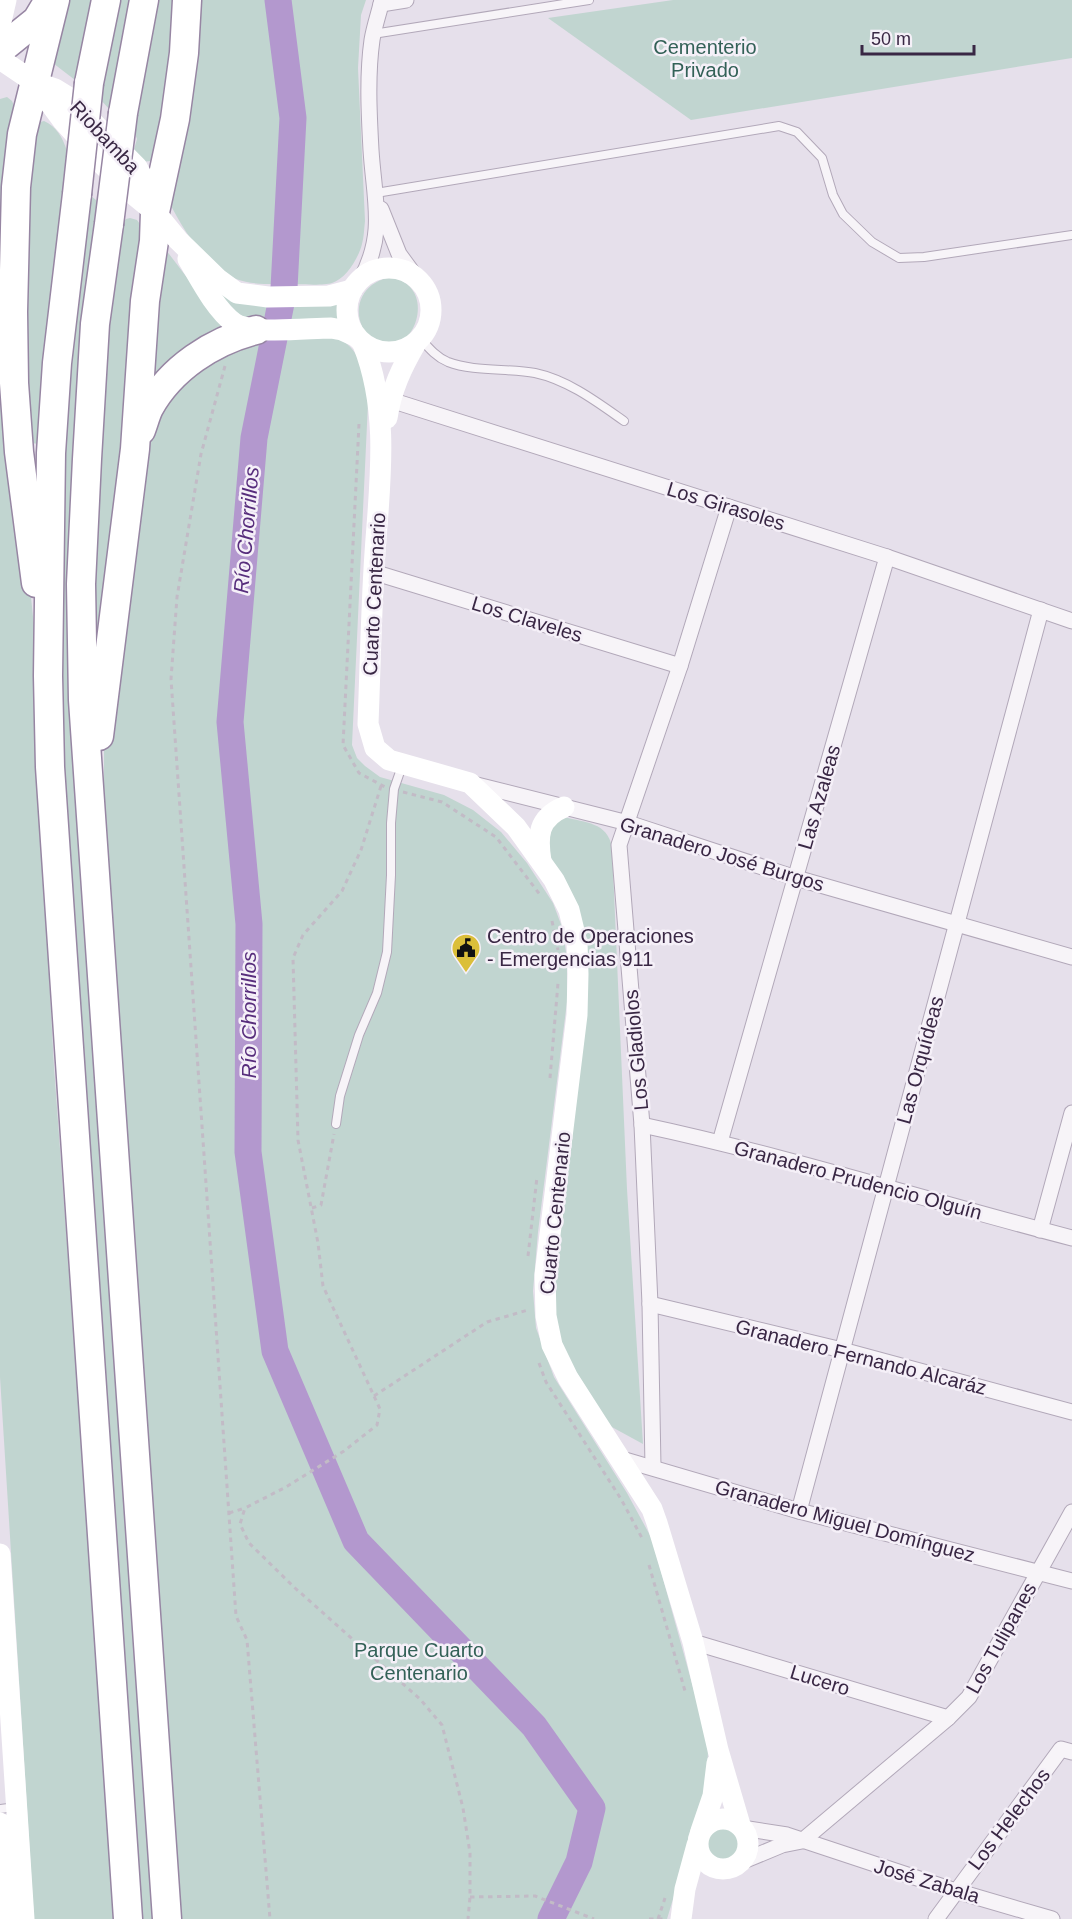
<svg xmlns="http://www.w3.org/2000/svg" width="1072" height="1919" font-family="Helvetica,sans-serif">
  <rect width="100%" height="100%" fill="#e6e0eb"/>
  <g fill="#c1d5d0">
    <path d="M64,0h31l-10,51 -10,29 -26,-20z"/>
    <path d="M116,0h17l-21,112 -14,-15z"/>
    <path d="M156,0h18l-5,86 -12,70 -6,5 -10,1 -8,-9 4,-14 -4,-11z"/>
    <path d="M195,0h171l-5,15 -3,53 7,153c-1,8 -1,16 -3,23 -3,13 -16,35 -30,39 -9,3 -35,1 -46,1 -15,0 -35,1 -50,-5 -31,-13 -51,-47 -66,-75z"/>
    <path d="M673,0h399v58l-381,62 -143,-102z"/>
    <path d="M7,97l5,4 3,7 13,460 7,68 -1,60 20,371 21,286 39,566h-80l-34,-542v-1278z"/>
    <path d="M44,121c12,5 19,17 23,30l-16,145 -12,148 -8,-1 -4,-37 -2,-178 11,-100 4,-6z"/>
    <path d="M86,192l15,12 -25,248 79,1467h-17l-79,-1153 -1,-255z"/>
    <path d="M130,218l7,2 5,7 -22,261 -22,172 -3,-94 4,-102 11,-159 13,-82 3,-4z"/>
    <path d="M166,250l48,63 20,17 -78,53 -10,-11z"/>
    <path d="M391,277c50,10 22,86 -16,65 -7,-4 -12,-11 -14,-18 -8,-24 7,-43 30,-47z"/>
    <path d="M215,289l125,14 1,17c-28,1 -85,9 -107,-9 -7,-6 -13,-15 -19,-22z"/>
    <path d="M329,336c6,2 14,4 18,8 17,14 19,39 21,59l-16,342 5,13 8,8 15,11 64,18 29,15 28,22 26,31 26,40 9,24 5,31v44l-29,230 -5,59 3,37 18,49 73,116 25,46 44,159 12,50 -1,38 -40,133h-486l-68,-947 -9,-178v-45l39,-290 25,-66 76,-52z"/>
    <path d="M564,817c22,6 43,5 48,30l15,342 16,255 -33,-18 -45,-72 -9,-29 -2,-52 30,-255 -34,-159 -4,-31z"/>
    <circle cx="723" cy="1844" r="20"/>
  </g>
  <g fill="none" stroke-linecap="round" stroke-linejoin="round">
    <path stroke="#b398ce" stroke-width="27" d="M278,0l15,118 -9,170 -30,150 -24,284 19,202 -1,228 27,199 81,190 178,185 58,82 -13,54 -28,57"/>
    <g stroke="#b2a8b9" stroke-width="10">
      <g id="lane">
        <path d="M373,34l216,-34"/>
        <path d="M376,193l403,-67 18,6 25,26 11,37 10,19 29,28 27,16 25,-1 148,-22"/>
        <path d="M420,338c8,9 16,19 28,24 26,10 60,6 87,11 33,7 62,29 89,48"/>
        <path d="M336,1124l4,-28 19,-61 18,-42 10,-41 4,-77v-52l3,-34 8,-23"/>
        <path d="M0,1809l16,-2"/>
      </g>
    </g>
    <g stroke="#b2a8b9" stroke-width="17">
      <g id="street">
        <path d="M381,4l25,-4"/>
        <path d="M381,209l18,45 19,26"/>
        <path d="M361,279c25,-46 13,-80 10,-129 -2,-36 -4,-75 1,-110 2,-13 7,-27 10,-40"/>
        <path d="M381,397l506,160 185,64"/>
        <path d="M373,572l307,94"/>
        <path d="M473,784l155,39 168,55 276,79"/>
        <path d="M642,1125c145,31 287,76 430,113"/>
        <path d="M720,1142l167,-585"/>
        <path d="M1040,1230l32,-117"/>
        <path d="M650,1304l192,46 230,62"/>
        <path d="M618,1458l181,53 273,70"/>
        <path d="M653,1467l-3,-163 -8,-179 -23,-280 61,-179 49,-159"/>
        <path d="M799,1511l242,-901"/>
        <path d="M693,1642l255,76"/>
        <path d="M742,1828l45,7 169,56 96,28"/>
        <path d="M741,1862l41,-17 20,-4 146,-123 21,-21 103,-185"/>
        <path d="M936,1919l125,-170 11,3"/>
      </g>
    </g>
    <g stroke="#9786a3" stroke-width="31">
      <g id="highway">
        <path d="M0,50l37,-30 12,-20"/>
        <path d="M89,83l17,-83"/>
        <path d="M123,113l21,-113"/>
        <path d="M77,194l-20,169 -6,90 -3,223 2,91 78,1152"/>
        <path d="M109,224l-14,100 -8,135 -6,125 2,116 84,1219"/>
        <path d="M141,430c3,-8 5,-16 8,-22 22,-40 64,-67 107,-78"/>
        <path d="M36,583l-17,-131 -5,-69 -1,-71 3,-125 6,-53 33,-134"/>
        <path d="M99,736l36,-287 10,-148 9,-60 1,-29 20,-93 9,-66 3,-53"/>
      </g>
    </g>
    <g stroke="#c2bbc6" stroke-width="3" stroke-dasharray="4.5 4.5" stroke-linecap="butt">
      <path d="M225,366l-24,88 -24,143 -6,82 65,937 11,24 23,279"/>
      <path d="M359,424l-16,321 16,28 26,14"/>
      <path d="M381,786l-20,64 -19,41 -39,44 -10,23 5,182 20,103 5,43 57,123 -3,16 -33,26 -58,36 -41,21 -5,16 9,19 46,45 125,111 22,26 21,83 7,45v44l-2,22"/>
      <path d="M403,792l39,10 54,35 45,59"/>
      <path d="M552,921l6,29"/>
      <path d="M550,1078l8,-95"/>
      <path d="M312,1208l9,-3 13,-71"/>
      <path d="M528,1256l9,-79"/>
      <path d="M539,1363l7,19 75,117 21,39"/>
      <path d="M374,1396l113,-74 41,-12"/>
      <path d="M229,1513l16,-5"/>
      <path d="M649,1565l36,126"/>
      <path d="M470,1897l65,-1 59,23"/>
      <path d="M649,1919h14"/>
      <path d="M658,1919l7,-21"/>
    </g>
    <use href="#lane" stroke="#f7f4f8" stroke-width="8"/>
    <use href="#street" stroke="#f7f4f8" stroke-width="15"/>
    <g stroke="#fff" stroke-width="21">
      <path d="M0,26l6,-26"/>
      <path d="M0,59l34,23 21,7 13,8 69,70 12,23 6,21"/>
      <path d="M34,82l29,39 35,39 30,30 27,22 23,28 40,39 19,14 31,4 61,-1 23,-6"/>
      <path d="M188,259c12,20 27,50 46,64 18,12 74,5 97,5l11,2 13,6"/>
      <circle cx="389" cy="310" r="42"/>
      <path d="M363,344c29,73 15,150 11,225 -3,52 -4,104 -6,155l7,24 14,12 81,23 46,44 38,53 15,30 8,33 1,31 -1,41 -32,260 1,41 6,29 16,33 84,131 5,14 36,119 25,108 22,75"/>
      <path d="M387,418c4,-28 15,-51 29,-75"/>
      <path d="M541,861c-4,-25 -3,-43 23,-54"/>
      <path d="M0,1554l24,365"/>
      <circle cx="723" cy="1844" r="25"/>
      <path d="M0,1823l5,96"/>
      <path d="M701,1831l12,-35 4,-33"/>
      <path d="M681,1919l4,-30 12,-44"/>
    </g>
    <use href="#highway" stroke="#fff" stroke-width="28"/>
    <g stroke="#9786a3" stroke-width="31" stroke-linecap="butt">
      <g id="highway-bridge">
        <path d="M77,194l12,-111"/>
        <path d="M109,224l14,-111"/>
      </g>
    </g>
    <use href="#highway-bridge" stroke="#fff" stroke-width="28"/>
  </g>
  <defs>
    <g id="civic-pin" transform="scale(1.5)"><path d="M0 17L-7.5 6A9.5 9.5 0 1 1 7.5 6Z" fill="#dbbf3a" stroke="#f5f0f8"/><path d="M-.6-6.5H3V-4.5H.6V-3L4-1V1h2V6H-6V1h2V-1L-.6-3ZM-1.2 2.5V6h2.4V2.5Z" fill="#111"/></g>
  </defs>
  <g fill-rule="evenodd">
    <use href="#civic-pin" x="466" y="948"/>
  </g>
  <g text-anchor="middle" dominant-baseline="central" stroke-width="5" stroke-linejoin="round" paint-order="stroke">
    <g font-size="20" fill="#336157" stroke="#f5f0f8">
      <text x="705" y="47">Cementerio<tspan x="705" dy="23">Privado</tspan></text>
      <text x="419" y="1650">Parque Cuarto<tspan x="419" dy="23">Centenario</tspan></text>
    </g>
    <g font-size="20" fill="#392744" stroke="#f5f0f8">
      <text transform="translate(105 137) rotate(47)">Riobamba</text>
      <text transform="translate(726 506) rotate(17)">Los Girasoles</text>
      <text transform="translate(374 594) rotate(-87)">Cuarto Centenario</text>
      <text transform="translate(527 619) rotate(17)">Los Claveles</text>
      <text transform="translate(819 797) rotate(-74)">Las Azaleas</text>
      <text transform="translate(722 854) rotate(17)">Granadero José Burgos</text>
      <text transform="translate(636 1050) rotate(-95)">Los Gladiolos</text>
      <text transform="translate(920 1060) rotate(-75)">Las Orquídeas</text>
      <text transform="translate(858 1180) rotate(15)">Granadero Prudencio Olguín</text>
      <text transform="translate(555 1213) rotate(-84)">Cuarto Centenario</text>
      <text transform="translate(861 1357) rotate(14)">Granadero Fernando Alcaráz</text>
      <text transform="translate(845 1521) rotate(15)">Granadero Miguel Domínguez</text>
      <text transform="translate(1001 1638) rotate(-61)">Los Tulipanes</text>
      <text transform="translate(820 1680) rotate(17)">Lucero</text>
      <text transform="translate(1009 1819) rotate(-53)">Los Helechos</text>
      <text transform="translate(927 1881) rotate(17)">José Zabala</text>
    </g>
    <g font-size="20" fill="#392744" stroke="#f5f0f8" text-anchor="start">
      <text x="487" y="936">Centro de Operaciones<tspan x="487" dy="23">- Emergencias 911</tspan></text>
    </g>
    <g font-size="21" font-style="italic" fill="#572d7c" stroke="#f5f0f8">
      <text transform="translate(246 530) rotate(-85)">Río Chorrillos</text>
      <text transform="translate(248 1015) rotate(-90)">Río Chorrillos</text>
    </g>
  </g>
  <path d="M862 45v9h112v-9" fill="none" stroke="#392744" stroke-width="3"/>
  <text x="871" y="45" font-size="18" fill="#392744" stroke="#f5f0f8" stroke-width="4.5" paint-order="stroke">50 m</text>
</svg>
